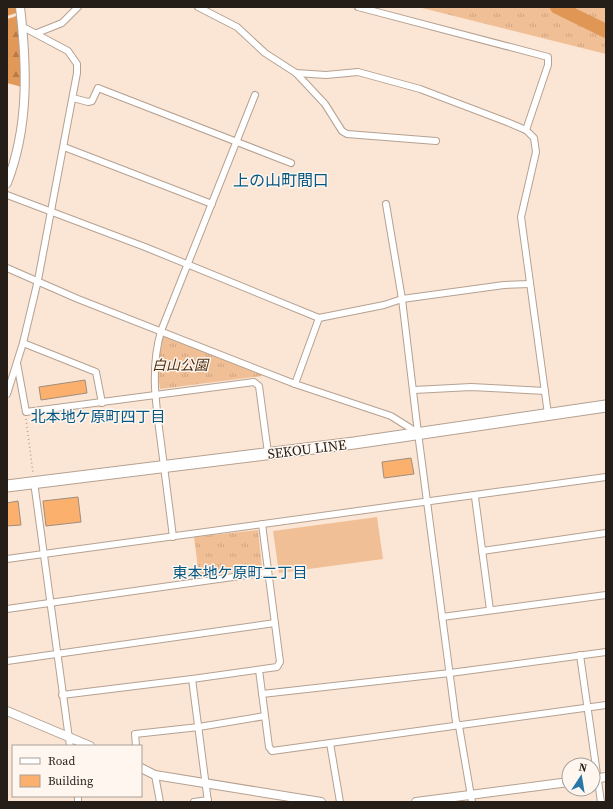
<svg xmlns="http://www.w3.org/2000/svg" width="613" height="809" font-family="'Source Serif 4','Noto Sans JP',serif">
  <defs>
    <pattern id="grass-tufts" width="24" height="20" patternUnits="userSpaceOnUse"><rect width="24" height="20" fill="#f1bf96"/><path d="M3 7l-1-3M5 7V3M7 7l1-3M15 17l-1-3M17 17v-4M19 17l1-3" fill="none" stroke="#cea481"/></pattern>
    <pattern id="forest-firs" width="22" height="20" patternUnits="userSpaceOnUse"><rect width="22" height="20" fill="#e29856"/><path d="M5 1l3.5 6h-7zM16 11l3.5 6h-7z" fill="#b77b46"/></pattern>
  </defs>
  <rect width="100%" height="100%" fill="#fbe6d6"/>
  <g fill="url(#grass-tufts)">
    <path d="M418,7h188v47z"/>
    <path d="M162,335l99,38 1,3 -102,13 -3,-21z"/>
    <path d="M258,530l4,38 -63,8 -5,-39z"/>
  </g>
  <path fill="url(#forest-firs)" d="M17,16l5,71 -15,-4v-64z"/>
  <path fill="#f1bf96" d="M377,517l6,42 -104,14 -6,-42z"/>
  <path fill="#e09654" d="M7,7h9v6l-9,3z"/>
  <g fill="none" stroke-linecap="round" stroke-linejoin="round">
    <path stroke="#e09654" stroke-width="14" d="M557,7l49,24"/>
  </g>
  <g fill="#fcb06e" stroke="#a08d7d">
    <path d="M85,380l2,13 -46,7 -2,-13z"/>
    <path d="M411,458l3,16 -30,4 -2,-16z"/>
    <path d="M78,497l3,25 -35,4 -3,-25z"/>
    <path d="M18,501l3,24 -14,1v-23z"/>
  </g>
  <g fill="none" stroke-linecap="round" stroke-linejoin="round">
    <g stroke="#b5a191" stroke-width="8">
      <g id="minor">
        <path d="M198,7l39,20 28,26 31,20 30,2 32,-3 62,17 87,33 19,8 8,8 2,14 -15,65 27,197"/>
        <path d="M358,7l190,50v8l-22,65"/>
        <path d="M37,33l25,-10 16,-16"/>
        <path d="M296,73l29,31 17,27 5,3 89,7"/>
        <path d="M73,98l15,4 4,-1 6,-13 193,75"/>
        <path d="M64,147l148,57"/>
        <path d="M7,195l138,52 174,71 65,-13 18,-6 102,-14 26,-1"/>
        <path d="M386,204l16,95 16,134 38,289 3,4 13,76"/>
        <path d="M7,268l71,31 217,85 96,32 27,17"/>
        <path d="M23,343l73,29 6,31"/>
        <path d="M17,363l9,49 228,-30 5,4 9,67"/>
        <path d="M295,384l24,-66"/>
        <path d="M414,390l57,-3 74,4"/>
        <path d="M7,394l16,-51 15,-63 39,-207v-9l-9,-13 -45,-24"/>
        <path d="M34,482l36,264"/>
        <path d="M475,497l15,113"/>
        <path d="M173,537c-4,-32 -8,-63 -12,-94 -5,-38 -11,-74 0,-112l94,-236"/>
        <path d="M482,551l124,-18"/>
        <path d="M7,559l599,-82"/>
        <path d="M7,609l261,-37"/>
        <path d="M442,617l164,-22"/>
        <path d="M580,655l21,147"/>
        <path d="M7,661l268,-38"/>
        <path d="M259,670l10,77 3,4 334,-46"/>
        <path d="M192,679l16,123"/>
        <path d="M262,694l188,-21 156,-21"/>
        <path d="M62,695l130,-16 85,-12 3,-5 -18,-138"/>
        <path d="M330,743l10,59"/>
        <path d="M136,746l-1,-12 64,-7 66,-11"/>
        <path d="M155,775l5,27"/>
        <path d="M78,796v6"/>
        <path d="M194,802l14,-2"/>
      </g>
    </g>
    <g stroke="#b5a191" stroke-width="10">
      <g id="tertiary">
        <path d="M7,183c22,-56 20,-117 13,-176"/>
        <path d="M7,711l83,35"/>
        <path d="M141,768l14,7 166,27"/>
        <path d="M593,779l13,-2"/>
        <path d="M416,802l153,-20"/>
      </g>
    </g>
    <g stroke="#b5a191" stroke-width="13">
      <path id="trunk" d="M7,486l347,-43 252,-37"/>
    </g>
    <path stroke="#b0a094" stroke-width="1.5" stroke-dasharray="1 3" stroke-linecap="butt" d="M26,419l7,54"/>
    <use href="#minor" stroke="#fff" stroke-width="6"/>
    <use href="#tertiary" stroke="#fff" stroke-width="8"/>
    <use href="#trunk" stroke="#fff" stroke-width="11"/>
  </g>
  <g text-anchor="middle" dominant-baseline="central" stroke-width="3" stroke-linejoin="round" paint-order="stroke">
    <g font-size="14" font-style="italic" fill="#4a2c10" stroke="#fff6ef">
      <text x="180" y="365">白山公園</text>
    </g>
    <g font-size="14" fill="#251e18" stroke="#fff6ef">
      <text transform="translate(307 449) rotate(-7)">SEKOU LINE</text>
    </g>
    <g font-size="15" fill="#045883" stroke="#fff6ef">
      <text x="98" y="416">北本地ケ原町四丁目</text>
      <text x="240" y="572">東本地ケ原町二丁目</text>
    </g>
    <g font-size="16" fill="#045883" stroke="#fff6ef">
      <text x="281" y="180">上の山町間口</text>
    </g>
  </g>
  <rect width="613" height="809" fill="none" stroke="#251e18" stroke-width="16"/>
  <rect x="12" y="745" width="130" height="52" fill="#fff6ef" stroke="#a8a099"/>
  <rect x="20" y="758" width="20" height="6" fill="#ffffff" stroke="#a8a099"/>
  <text x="48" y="765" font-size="12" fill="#251e18">Road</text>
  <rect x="20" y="775" width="20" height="12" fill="#fcb06e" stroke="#a8a099"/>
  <text x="48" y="785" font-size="12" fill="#251e18">Building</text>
  <g transform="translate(581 777) rotate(12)"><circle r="19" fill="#fff6ef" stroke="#a8a099"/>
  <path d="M0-3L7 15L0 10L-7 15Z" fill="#2877a9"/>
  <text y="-6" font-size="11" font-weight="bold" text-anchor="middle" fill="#251e18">N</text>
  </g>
</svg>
